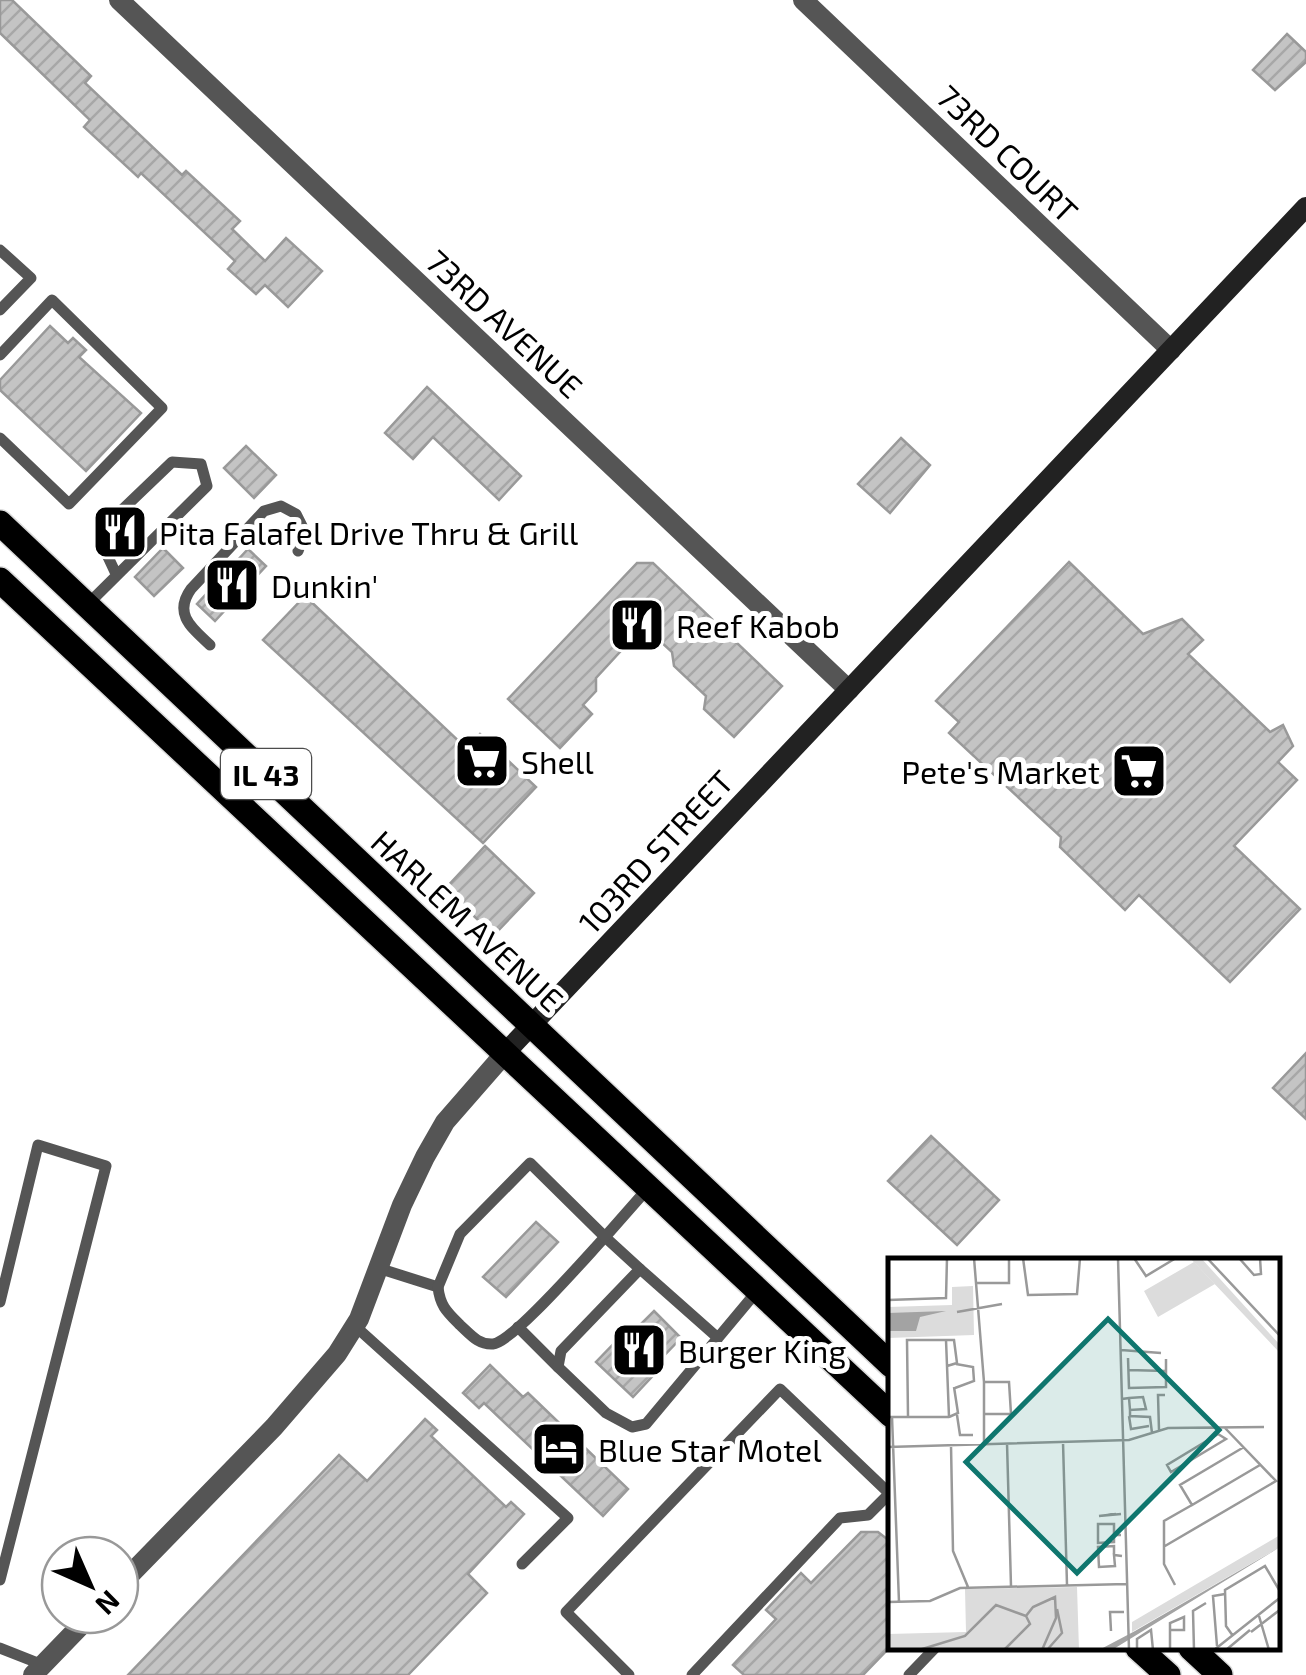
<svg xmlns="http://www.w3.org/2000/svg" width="1306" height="1675" font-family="'Exo 2',sans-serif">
  <defs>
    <pattern id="building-hatch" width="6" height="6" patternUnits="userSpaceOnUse" patternTransform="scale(2.5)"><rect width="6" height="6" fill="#c4c4c4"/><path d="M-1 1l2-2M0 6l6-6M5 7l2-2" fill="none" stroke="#a7a7a7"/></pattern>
  </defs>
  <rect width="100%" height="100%" fill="#fff"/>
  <g fill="url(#building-hatch)" stroke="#999" stroke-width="2.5">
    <path d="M0,0h12l79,76 -6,7 97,92 4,-4 54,50 -8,8 33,32 21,-23 36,33 -34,36 -23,-22 -9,9 -28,-25 7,-8 -94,-88 -3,4 -54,-50 6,-7 -90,-87z"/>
    <path d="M1287,34l19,18v10l-31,28 -22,-20z"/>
    <path d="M50,326l18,17 5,-5 13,12 -7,7 62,56 -55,58 -86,-81v-10z"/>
    <path d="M427,387l94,89 -22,24 -66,-63 -20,22 -28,-26z"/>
    <path d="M901,438l29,27 -40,48 -32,-29z"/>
    <path d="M246,446l30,29 -22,23 -30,-30z"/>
    <path d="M163,548l20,20 -29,28 -19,-19z"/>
    <path d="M248,549l18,17 -51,55 -18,-17z"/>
    <path d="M1069,562l74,72 39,-15 21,21 -15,14 82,78 13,-7 10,21 -15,16 19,18 -63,66 66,63 -70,73 -91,-87 -14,15 -65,-63 1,-10 -112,-104 10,-11 -23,-21z"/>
    <path d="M637,563h16l129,123 -48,51 -30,-28 2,-13 -32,-30 -2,-14 -13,-12h-28l-35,38v13l-13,14 9,9 -32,34 -52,-49z"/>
    <path d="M305,596l162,153 13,-15 56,53 -53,56 -220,-203z"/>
    <path d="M485,846l49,47 -40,42 -49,-46z"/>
    <path d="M1306,1053v66l-33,-31z"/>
    <path d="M931,1136l68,64 -42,45 -69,-64z"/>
    <path d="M536,1222l22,20 -52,55 -23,-20z"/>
    <path d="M654,1311l27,27 -23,24 4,4 -29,31 -37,-35 30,-31 4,4z"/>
    <path d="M490,1365l33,32 5,-4 100,96 -25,27 -119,-113 -5,5 -16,-15z"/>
    <path d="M425,1419l12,11 -6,6 75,71 5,-5 13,12 -56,60 19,19 -79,82h-280l211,-220 28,26z"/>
    <path d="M861,1532h17l13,10v104l-28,29h-119l-11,-10 43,-46 -10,-9 35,-37 10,10z"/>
  </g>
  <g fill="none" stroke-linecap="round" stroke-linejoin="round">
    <g stroke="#dbdbdb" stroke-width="28">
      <g id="primary">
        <path d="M0,523l891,842"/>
        <path d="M0,580l891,835"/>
        <path d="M1138,1648l30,27"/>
        <path d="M1191,1648l29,27"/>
      </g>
    </g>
    <g stroke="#555" stroke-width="11">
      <path d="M0,250l31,28 -31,32"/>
      <path d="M0,355l52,-55 110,108 -93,96 -69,-66"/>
      <path d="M88,604l119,-118 -6,-22 -29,-2 -71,68 1,14 14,30"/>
      <path d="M210,645c-18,-17 -37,-31 -19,-56l73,-78 17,-5 15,8 9,18 -7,19"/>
      <path d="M378,1268l60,19c2,19 9,25 22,38 10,9 18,20 33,19 20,-2 94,-88 112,-107l35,32"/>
      <path d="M438,1287l22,-53 70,-71 75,74 44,-50"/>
      <path d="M0,1302l38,-157 68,21 -106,414"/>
      <path d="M355,1326l213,192 -46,46"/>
      <path d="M518,1327l40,40"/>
      <path d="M718,1338l-78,-69 -79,82 -3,16 48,46 26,14 14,-3 112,-134"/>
      <path d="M0,1648l43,17"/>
      <path d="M629,1675l-63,-63 214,-223 111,106"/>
      <path d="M692,1675l148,-157 28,-3 21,-21"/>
      <path d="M909,1675l26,-27"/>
    </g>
    <g stroke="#555" stroke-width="20">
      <path d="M119,0l730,690"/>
      <path d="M803,0l368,350"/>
      <path d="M120,1585l154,-158 63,-73 22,-35 43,-114 23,-48 20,-35 61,-70"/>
      <path d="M33,1675l58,-60"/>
    </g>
    <path stroke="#222" stroke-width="20" d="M506,1052l800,-845"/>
    <use href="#primary" stroke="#000" stroke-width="25"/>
  </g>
  <defs>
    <g id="restaurant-square" transform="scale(2.875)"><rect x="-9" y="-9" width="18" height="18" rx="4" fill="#000" stroke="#fff"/><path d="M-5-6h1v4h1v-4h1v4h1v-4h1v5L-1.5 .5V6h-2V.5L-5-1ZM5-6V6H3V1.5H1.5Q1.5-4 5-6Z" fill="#fff"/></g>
    <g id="supermarket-square" transform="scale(2.875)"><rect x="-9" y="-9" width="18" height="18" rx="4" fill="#000" stroke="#fff"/><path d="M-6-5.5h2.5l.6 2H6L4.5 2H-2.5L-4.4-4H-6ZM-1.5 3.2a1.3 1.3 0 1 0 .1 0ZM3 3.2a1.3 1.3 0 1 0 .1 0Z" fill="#fff"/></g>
    <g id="hotel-square" transform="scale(2.875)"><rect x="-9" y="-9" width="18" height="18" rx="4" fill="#000" stroke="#fff"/><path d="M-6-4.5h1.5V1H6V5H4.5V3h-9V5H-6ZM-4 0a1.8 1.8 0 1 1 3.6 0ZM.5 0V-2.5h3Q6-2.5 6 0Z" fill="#fff"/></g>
  </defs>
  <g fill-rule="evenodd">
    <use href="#restaurant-square" x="120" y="532"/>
    <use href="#restaurant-square" x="232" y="585"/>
    <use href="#restaurant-square" x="637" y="625"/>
    <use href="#supermarket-square" x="482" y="761"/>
    <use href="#supermarket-square" x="1139" y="771"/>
    <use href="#restaurant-square" x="639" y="1350"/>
    <use href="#hotel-square" x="559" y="1449"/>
  </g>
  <g text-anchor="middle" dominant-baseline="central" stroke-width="10" stroke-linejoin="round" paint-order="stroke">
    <rect fill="#fff" stroke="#4c4c4c" stroke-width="2.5" x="221" y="749" width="90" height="50" rx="8"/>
    <g font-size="30" font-weight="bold" fill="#000">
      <text x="266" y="774">IL 43</text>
    </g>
    <g font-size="32" fill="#000" stroke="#fff">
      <text transform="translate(1008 153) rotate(44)">73RD COURT</text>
      <text transform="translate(505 323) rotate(43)">73RD AVENUE</text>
      <text transform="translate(655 851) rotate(-47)">103RD STREET</text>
      <text transform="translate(468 920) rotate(43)">HARLEM AVENUE</text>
    </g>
    <g font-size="32" fill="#000" stroke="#fff" text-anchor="start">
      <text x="159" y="532">Pita Falafel Drive Thru &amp; Grill</text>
      <text x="271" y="585">Dunkin'</text>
      <text x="676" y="625">Reef Kabob</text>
      <text x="521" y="761">Shell</text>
      <text x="1100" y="771" text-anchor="end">Pete's Market</text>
      <text x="678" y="1350">Burger King</text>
      <text x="598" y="1449">Blue Star Motel</text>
    </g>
  </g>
  <g transform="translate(888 1258)">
    <rect width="392" height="392" fill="#fff"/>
    <path d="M302,0h11l79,87v8zM85,28l1,49 -86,3v-31l64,-2v-18zM189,329l2,63h-191v-16l78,-2 -1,-43z" fill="#dcdcdc"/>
    <path d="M306,4l21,22 -57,33 -14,-26zM392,277v12l-148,85v-10z" fill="#dcdcdc"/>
    <path d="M58,53l-26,6 -4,14h-28v-18zM392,289l-168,103h-13l36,-19z" fill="#a3a3a3"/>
    <path fill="none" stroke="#999" stroke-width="2.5" d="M86,0l10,124M135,0l5,37 49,-1 3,-36M230,0l11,392M246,0l12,18 30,-18M319,0l74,79M351,0l15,17 7,-1 -1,-16M87,25h34v-25M0,42l58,-2 1,-40M69,54l45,-8M58,82l3,77M233,92l40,3M240,100l1,30 37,-1v-28M240,112l38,1M67,130l19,-7 -1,-14 -17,-3M234,141l7,-1 14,-1 3,12 -16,1 -1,-12M242,152v6l20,1 2,16M96,156h27l-2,-32h-25v62M69,157l3,20h13M20,158l-1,-76h47l3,23 -10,3M241,158l2,13 18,-3M2,159h59M4,159l7,185M61,159l9,-4 -4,-26M327,169l3,7 -51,31 4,7 55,-33 -8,-5M271,172l-1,-35h7M175,184l4,143M119,185l4,143M63,187l2,106 15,36M0,189l241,-7 39,-12 96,-1M356,189l-64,38 12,20 68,-40M228,256l-17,2 22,-2M226,277v7l-16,1v-19h16v11h7M277,288l111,-65 -51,-53M226,297v-9l-16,1 1,20 16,-1 -1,-11 8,1M287,327l-11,-21v-43l28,-16M0,344l42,-1 30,-13 166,-4M371,358l10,34M282,372h14v-13l-14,6v27M223,373l-1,-19h14M363,374l30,-23M345,378l-7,-10 -1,-36 40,-24 16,27M329,388l-4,-50 12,-2M31,392l46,-14 31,-31 30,11M116,392l26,-26 -4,-8 7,-9 22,-10 1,21 -14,32M159,392l15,-17 -5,-24M249,392v-11l14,-9 2,20M306,392l-1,-39 13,-8M326,392l67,-53M338,392l24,-20"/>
    <path fill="#0f766e" fill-opacity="0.15" stroke="#0f766e" stroke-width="5" d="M220,61l111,111 -142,143 -111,-111z"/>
    <rect width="392" height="392" fill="none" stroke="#000" stroke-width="5"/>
  </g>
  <g transform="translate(90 1585) rotate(135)"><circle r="48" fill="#ffffff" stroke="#999999" stroke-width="2.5"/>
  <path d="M0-8L18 38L0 25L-18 38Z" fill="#000000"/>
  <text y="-15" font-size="28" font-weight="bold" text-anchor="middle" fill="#000000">N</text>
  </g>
</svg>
